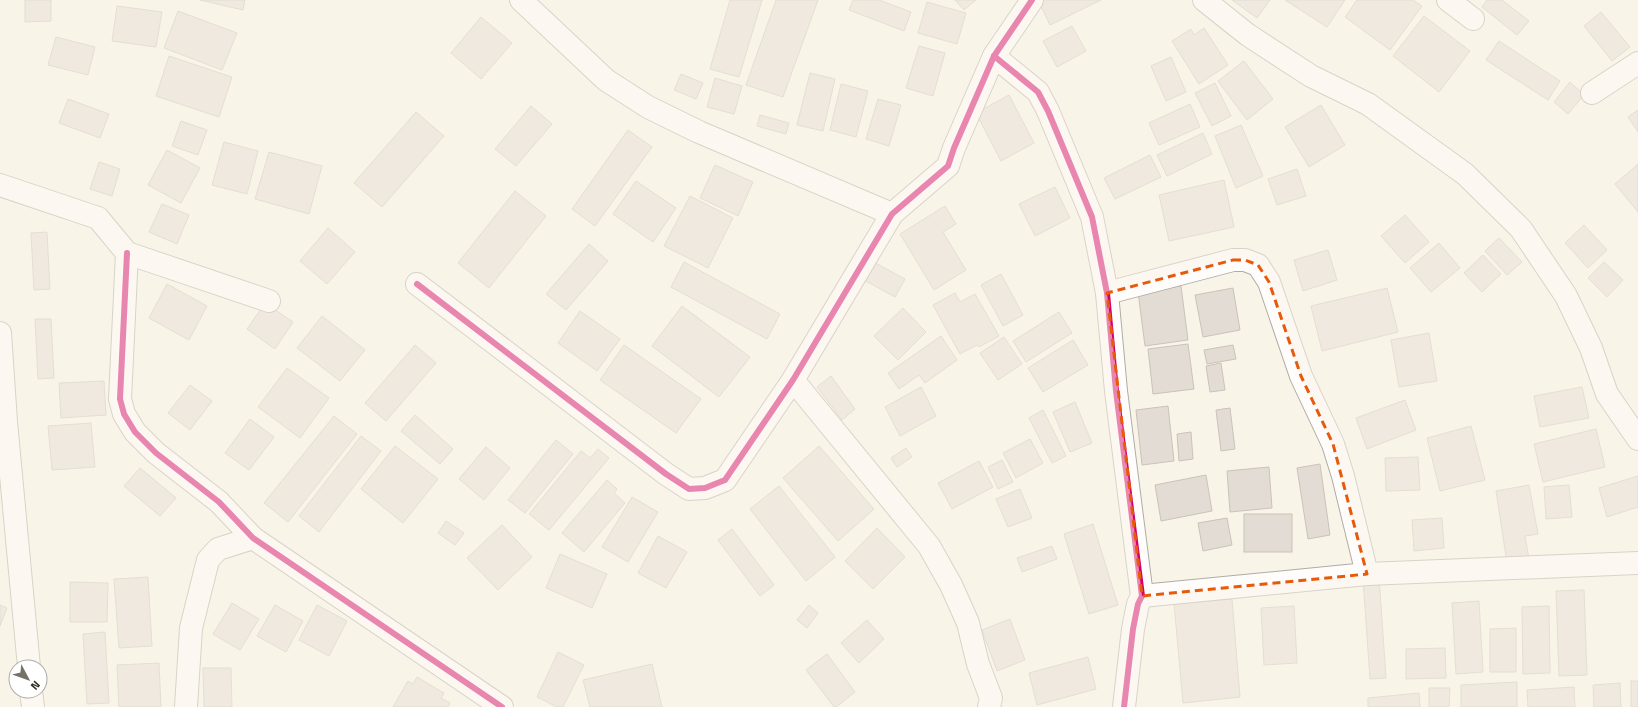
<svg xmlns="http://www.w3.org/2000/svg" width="1638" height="707" font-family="'Titillium Web',sans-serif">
  <rect width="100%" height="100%" fill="#f9f4e8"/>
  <g fill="#e2dcd4" stroke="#c9c3ba">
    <path d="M25,0h26v21l-26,1z"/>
    <path d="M200,0h45l-2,10z"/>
    <path d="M730,0h32l-23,77 -29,-8z"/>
    <path d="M776,0h42l-35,97 -37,-12z"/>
    <path d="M853,0h26l32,12 -7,19 -55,-21z"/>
    <path d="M955,0h21l-12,10z"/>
    <path d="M1038,0h63l-51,25z"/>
    <path d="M1232,0h38l-13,18z"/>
    <path d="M1285,0h60l-18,27z"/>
    <path d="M1357,0h56l9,6 -32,44 -45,-33z"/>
    <path d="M1487,0h15l27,21 -12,14 -35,-28z"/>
    <path d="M927,2l39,11 -9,31 -39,-11z"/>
    <path d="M117,6l45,6 -6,35 -44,-6z"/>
    <path d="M178,11l59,22 -15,37 -58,-22z"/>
    <path d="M1601,12l29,35 -18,14 -28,-35z"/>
    <path d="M1424,16l46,35 -31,41 -46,-36z"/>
    <path d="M481,17l31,26 -31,36 -30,-26z"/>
    <path d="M1072,26l14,25 -29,16 -14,-26z"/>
    <path d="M1204,28l24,37 -29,19 -27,-43 19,-12 3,6z"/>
    <path d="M56,37l39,10 -7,28 -40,-10z"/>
    <path d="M1499,41l61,40 -12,19 -62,-40z"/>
    <path d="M919,46l26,7 -12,43 -27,-8z"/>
    <path d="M169,56l63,21 -13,40 -63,-21z"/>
    <path d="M1171,57l15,35 -20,9 -15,-35z"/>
    <path d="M1244,61l29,38 -26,21 -29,-39z"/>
    <path d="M810,73l25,6 -12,52 -26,-6z"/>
    <path d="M681,74l22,9 -7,16 -22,-9z"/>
    <path d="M715,78l27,8 -8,28 -27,-7z"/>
    <path d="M1570,82l14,13 -16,19 -14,-12z"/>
    <path d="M1215,83l16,33 -19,10 -17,-33z"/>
    <path d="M841,84l27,7 -12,46 -26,-7z"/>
    <path d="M1009,95l25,48 -33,18 -25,-48z"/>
    <path d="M68,99l41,15 -9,24 -41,-15z"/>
    <path d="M878,99l23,6 -12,41 -23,-7z"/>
    <path d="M1190,104l10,23 -41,18 -10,-22z"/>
    <path d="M1321,105l24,40 -36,22 -24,-40z"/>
    <path d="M531,106l21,18 -36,42 -21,-17z"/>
    <path d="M1638,110v22l-10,-15z"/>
    <path d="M416,112l28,24 -62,71 -28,-24z"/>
    <path d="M760,115l29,8 -3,11 -29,-8z"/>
    <path d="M181,121l26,9 -9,25 -26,-9z"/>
    <path d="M1241,125l22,51 -27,12 -21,-52z"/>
    <path d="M628,130l24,17 -57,79 -23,-17z"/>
    <path d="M1203,133l9,21 -45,22 -10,-21z"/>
    <path d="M224,142l34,9 -11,43 -35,-9z"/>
    <path d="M167,150l33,18 -19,35 -33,-18z"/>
    <path d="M269,152l53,14 -13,48 -54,-15z"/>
    <path d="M1150,155l11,22 -46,22 -11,-21z"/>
    <path d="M99,162l21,7 -8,27 -22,-7z"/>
    <path d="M1638,164v48l-23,-28z"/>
    <path d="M715,165l38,17 -15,34 -38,-18z"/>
    <path d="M1297,169l9,27 -29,9 -9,-26z"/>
    <path d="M1224,180l10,47 -65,14 -10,-46z"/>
    <path d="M636,181l40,27 -23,34 -40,-28z"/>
    <path d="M1055,187l15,31 -35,18 -16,-32z"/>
    <path d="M515,191l31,25 -57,72 -31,-25z"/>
    <path d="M690,196l43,22 -25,50 -44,-22z"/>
    <path d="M162,204l27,11 -12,29 -28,-12z"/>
    <path d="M945,206l11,18 -13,8 23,38 -32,20 -34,-56z"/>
    <path d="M1405,215l24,27 -24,21 -24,-27z"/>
    <path d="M1584,225l23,25 -19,18 -23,-25z"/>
    <path d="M328,228l27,24 -28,32 -27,-23z"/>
    <path d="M47,232l3,57 -16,1 -3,-57z"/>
    <path d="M1499,238l23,24 -15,13 -22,-24z"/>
    <path d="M1439,243l21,25 -29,24 -21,-24z"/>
    <path d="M589,244l19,17 -42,49 -20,-16z"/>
    <path d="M1328,250l9,30 -34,11 -9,-31z"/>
    <path d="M1483,255l18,19 -19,18 -18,-19z"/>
    <path d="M870,260l35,19 -10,18 -35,-19z"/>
    <path d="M684,262l96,52 -13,25 -96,-52z"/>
    <path d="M1604,262l19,18 -16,17 -19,-19z"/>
    <path d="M1001,274l22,41 -20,11 -22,-41z"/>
    <path d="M167,284l40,22 -18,34 -40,-22z"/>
    <path d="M1181,286l7,54 -43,6 -7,-54z"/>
    <path d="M1233,288l7,42 -37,7 -8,-42z"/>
    <path d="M1387,288l11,44 -76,19 -11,-45z"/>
    <path d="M955,293l5,9 15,-8 24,42 -20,11 -2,-2 -17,9 -27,-49z"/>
    <path d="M265,303l28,19 -18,27 -28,-20z"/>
    <path d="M682,306l68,51 -31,40 -67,-51z"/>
    <path d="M903,308l23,24 -28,28 -24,-24z"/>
    <path d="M580,311l40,28 -23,32 -39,-28z"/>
    <path d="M1059,312l13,21 -46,29 -13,-21z"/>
    <path d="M322,316l43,34 -25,31 -43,-33z"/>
    <path d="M35,319h16l3,59 -16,1z"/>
    <path d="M1429,333l8,48 -38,6 -8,-47z"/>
    <path d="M941,336l16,24 -32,23 -6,-8 -20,14 -11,-16z"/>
    <path d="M1004,337l18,27 -24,16 -18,-27z"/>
    <path d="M1073,340l15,25 -45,27 -15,-24z"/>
    <path d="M1188,344l6,45 -41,5 -5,-45z"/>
    <path d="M415,345l21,18 -50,58 -21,-18z"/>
    <path d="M624,345l77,54 -25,34 -76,-53z"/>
    <path d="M1233,345l3,14 -29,5 -3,-14z"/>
    <path d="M1221,363l4,27 -15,2 -4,-26z"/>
    <path d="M287,368l42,30 -29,40 -42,-31z"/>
    <path d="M831,376l24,33 -13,11 -25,-33z"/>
    <path d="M104,381l2,34 -45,3 -2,-35z"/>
    <path d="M190,385l22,16 -22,29 -22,-17z"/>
    <path d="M921,387l15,29 -36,20 -15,-29z"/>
    <path d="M1582,387l7,31 -49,9 -6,-31z"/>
    <path d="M1405,400l11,30 -49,19 -11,-31z"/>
    <path d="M1075,402l17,41 -22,9 -17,-40z"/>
    <path d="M1168,406l6,55 -32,4 -6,-55z"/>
    <path d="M1230,408l5,41 -14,2 -5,-41z"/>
    <path d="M1043,410l23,46 -14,7 -23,-45z"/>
    <path d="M415,415l38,34 -13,15 -39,-33z"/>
    <path d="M334,416l23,18 -69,88 -24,-19z"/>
    <path d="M250,419l24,18 -25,33 -24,-17z"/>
    <path d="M91,423l4,44 -43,3 -4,-44z"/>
    <path d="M1471,426l14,54 -45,11 -13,-53z"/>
    <path d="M1596,429l9,38 -62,15 -9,-38z"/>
    <path d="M1191,432l2,27 -14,2 -2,-27z"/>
    <path d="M361,436l20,15 -62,81 -20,-16z"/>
    <path d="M1030,439l13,24 -27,15 -13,-25z"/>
    <path d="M556,440l17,14 -48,59 -17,-13z"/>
    <path d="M395,446l43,33 -35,44 -42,-34z"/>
    <path d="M819,446l55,63 -36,32 -55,-63z"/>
    <path d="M486,447l24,21 -26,32 -25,-21z"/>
    <path d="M906,448l6,9 -15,10 -6,-9z"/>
    <path d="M598,449l11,9 -60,72 -20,-16 52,-63 9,7z"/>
    <path d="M1418,457l2,33 -34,1 -1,-33z"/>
    <path d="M1002,460l11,22 -15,7 -10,-22z"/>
    <path d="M979,461l14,26 -41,22 -14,-26z"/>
    <path d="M1320,464l10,71 -22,4 -11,-71z"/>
    <path d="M1269,467l3,41 -42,4 -3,-41z"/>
    <path d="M140,468l36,30 -16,18 -36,-30z"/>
    <path d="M1206,475l6,36 -51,10 -6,-36z"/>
    <path d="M1638,476v31l-31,10 -8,-29z"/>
    <path d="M607,480l10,9 -3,4 11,10 -41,49 -22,-19z"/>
    <path d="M1529,485l9,49 -13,2 4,23 -22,4 -11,-72z"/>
    <path d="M1569,485l3,32 -26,2 -2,-32z"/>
    <path d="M779,486l56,71 -29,24 -56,-72z"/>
    <path d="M1020,489l12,29 -24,9 -12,-28z"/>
    <path d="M632,497l26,15 -30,50 -26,-15z"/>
    <rect x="1244" y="514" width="48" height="38"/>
    <path d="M1227,518l5,27 -29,6 -5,-28z"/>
    <path d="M1442,518l2,30 -30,3 -2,-31z"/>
    <path d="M446,521l18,12 -9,12 -17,-12z"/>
    <path d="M1093,524l25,81 -29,9 -25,-80z"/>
    <path d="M502,525l30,32 -34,33 -31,-32z"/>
    <path d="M877,528l28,29 -32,32 -28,-28z"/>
    <path d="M732,529l42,56 -14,11 -42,-56z"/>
    <path d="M658,536l29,16 -21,36 -28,-15z"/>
    <path d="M1052,546l5,13 -35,13 -5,-14z"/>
    <path d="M560,554l47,20 -15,34 -46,-20z"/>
    <path d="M148,577l4,69 -33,2 -5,-69z"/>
    <path d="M1379,577l7,101 -16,1 -7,-100z"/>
    <path d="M70,582l38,1 -1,39h-37z"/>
    <path d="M1584,590l3,85 -28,1 -3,-85z"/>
    <path d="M1232,599l8,98 -57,6 -9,-99z"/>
    <path d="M1479,601l4,71 -27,2 -4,-71z"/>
    <path d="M232,603l27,16 -19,31 -27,-16z"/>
    <path d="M0,605l7,3 -7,18z"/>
    <path d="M275,605l28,16 -17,31 -29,-16z"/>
    <path d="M317,605l30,16 -18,35 -30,-16z"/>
    <path d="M809,605l9,8 -11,15 -10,-8z"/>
    <path d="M1294,606l3,57 -33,2 -3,-57z"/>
    <path d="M1549,606l1,67 -27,1 -1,-67z"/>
    <path d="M1010,619l15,41 -28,11 -15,-41z"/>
    <path d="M867,620l17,19 -25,24 -18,-20z"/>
    <path d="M1516,628v44h-26v-43z"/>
    <path d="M105,632l4,71 -22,1 -4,-70z"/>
    <path d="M1445,648l1,30 -40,1v-30z"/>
    <path d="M558,652l26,13 -21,42h-6l-20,-10z"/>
    <path d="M827,654l28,38 -19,15h-2l-28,-37z"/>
    <path d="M1088,657l8,32 -59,16 -8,-32z"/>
    <path d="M159,663l2,44h-42l-2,-42z"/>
    <path d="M652,664l10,43h-72l-7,-27z"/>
    <path d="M203,668h28l1,39h-28z"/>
    <path d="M417,677l27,16 -3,5 9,5 -2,4h-55l15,-26 5,3z"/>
    <rect x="1631" y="681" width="7" height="26"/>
    <path d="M1517,682v25h-56v-22z"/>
    <path d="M1620,683l1,24h-27l-1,-22z"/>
    <path d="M1574,687l1,20h-47l-1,-17z"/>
    <path d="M1429,688h21l-1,19h-20z"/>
    <path d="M1419,693l1,14h-52v-9z"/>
  </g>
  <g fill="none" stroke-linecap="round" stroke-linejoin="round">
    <g stroke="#afaca3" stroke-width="24">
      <g id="street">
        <path d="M521,0l85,80 42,27 51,25 193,82"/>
        <path d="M1204,0l44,35 63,41 57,28 97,70 56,55 45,67 25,52 16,46 31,45"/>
        <path d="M1448,0l25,19"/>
        <path d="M994,56l44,36 10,19 44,106 15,76 9,98 26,205 -4,8 -5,25 -9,78"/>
        <path d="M1592,93l46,-30"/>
        <path d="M0,185l98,33 29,35 142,48"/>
        <path d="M127,253l-7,146 4,15 11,18 21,21 63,49 34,36 249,169"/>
        <path d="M417,284l249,190 23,15 16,-1 20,-8 68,-100 99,-166 56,-48 6,-18 40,-92 38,-56"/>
        <path d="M1107,293l126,-33h12l13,5 11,17 32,94 32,68 10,32 24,98"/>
        <path d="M0,333l6,89 23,245"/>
        <path d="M793,380l136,166 22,39 17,38 10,41 13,34 -2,9"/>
        <path d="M1142,596l225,-22 271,-11"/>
        <path d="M31,691l2,16"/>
        <path d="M186,707l5,-79 17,-68 10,-11 35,-11"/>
      </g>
    </g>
    <use href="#street" stroke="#fefdfc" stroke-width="22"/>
    <g stroke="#fff" stroke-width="8">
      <g id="cycleway">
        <path d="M994,56l44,36 10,19 44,106 15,76 9,98 26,205 -4,8 -5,25 -9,78"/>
        <path d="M127,253l-7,146 4,15 11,18 21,21 63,49 34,36 249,169"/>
        <path d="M417,284l249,190 23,15 16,-1 20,-8 68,-100 99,-166 56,-48 6,-18 40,-92 38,-56"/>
      </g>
    </g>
    <use href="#cycleway" stroke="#d6006c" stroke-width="6"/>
  </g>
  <path d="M0 0H1638V707H0ZM1233,260h12l13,5 11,17 32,94 32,68 34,130 -225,22 -35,-303z" fill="#f9f4e8" fill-opacity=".55" fill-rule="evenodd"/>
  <path fill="none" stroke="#e8590c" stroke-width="3" stroke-dasharray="8 5" stroke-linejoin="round" d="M1233,260h12l13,5 11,17 32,94 32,68 34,130 -225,22 -35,-303z"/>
  <g transform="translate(28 679) rotate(131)"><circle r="19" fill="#ffffff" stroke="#ababa7"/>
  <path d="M0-3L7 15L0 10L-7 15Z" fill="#757269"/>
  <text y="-6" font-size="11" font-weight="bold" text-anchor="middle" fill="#2e2c24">N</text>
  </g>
</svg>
